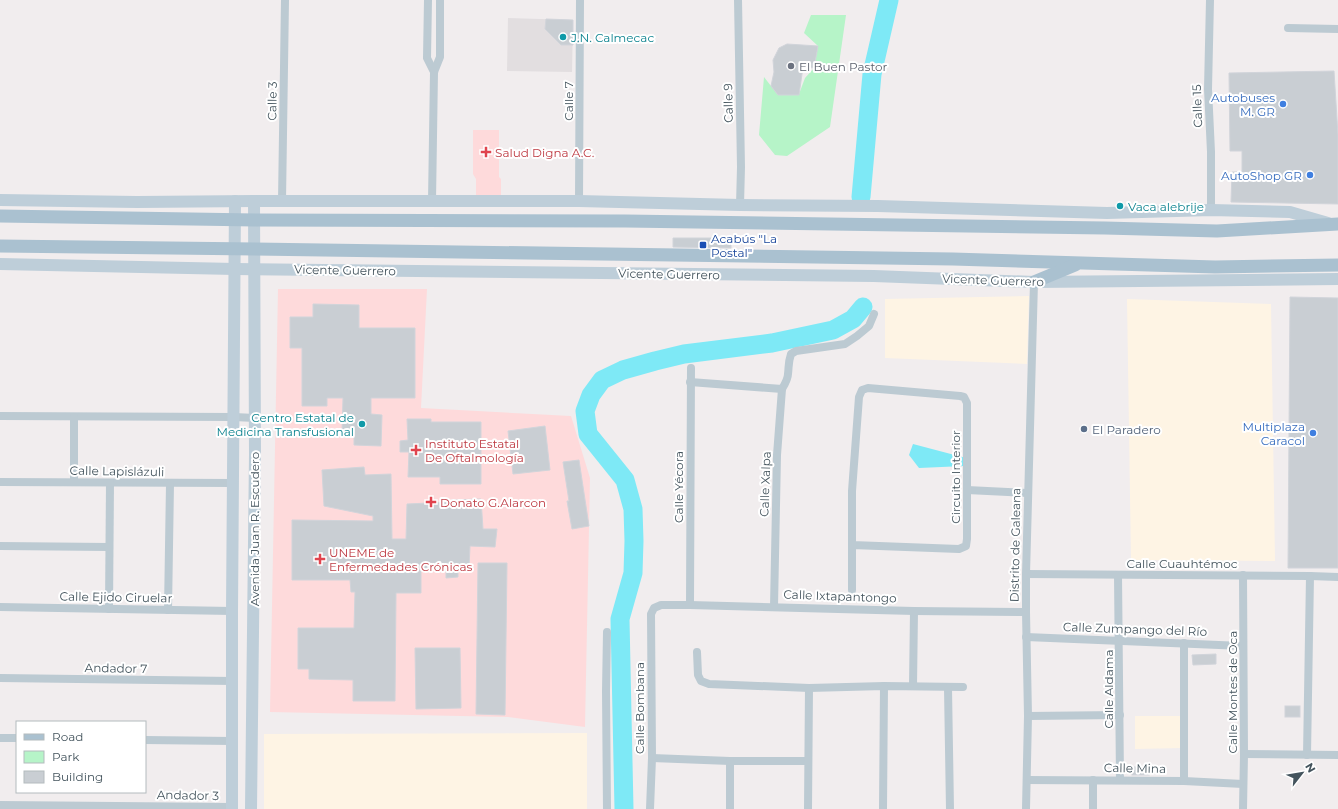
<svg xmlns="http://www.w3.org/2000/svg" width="1338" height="809" font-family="Montserrat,sans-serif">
  <rect width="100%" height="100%" fill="#f1edee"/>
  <g fill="#fef4e4">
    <path d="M1029,296l-2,68 -142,-6v-59z"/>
    <path d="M1127,299l144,5 4,257 -144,-1z"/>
    <path d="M1135,716h47v32l-47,1z"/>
    <path d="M587,733v76h-323v-75z"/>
  </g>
  <path fill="#e2dee0" d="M508,18l65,2 -1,52 -65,-1z"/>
  <g fill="#fedadb">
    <path d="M473,130h26v47l2,2v19l-25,-1v-18l-3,-5z"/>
    <path d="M278,289h149l-6,119 150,8 19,62 -5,249 -77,-10 -238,-5z"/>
  </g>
  <path fill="#b6f4c8" d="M811,15h35l-16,112 -43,29 -12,-1 -16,-20 5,-58 14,18 21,-1 6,-16 9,-10 4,-22 -14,-13z"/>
  <path fill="#7ee9f6" d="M913,444l53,14 -2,8 -45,2 -10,-13z"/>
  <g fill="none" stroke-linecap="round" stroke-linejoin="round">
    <g stroke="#7ee9f6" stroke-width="19">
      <path d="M861,197l11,-123 17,-74"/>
      <path d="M624,809l-4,-190 13,-46 1,-32 -1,-32 -8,-29 -37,-46 -3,-23 6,-16 11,-15 21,-10 32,-9 29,-7 88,-11 61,-13 20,-11 10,-12"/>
    </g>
  </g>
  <g fill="#c9ced3" stroke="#d1d4da">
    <path d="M546,19l27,1v25h-12l-16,-16z"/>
    <path d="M787,44l31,2 -4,22 -11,-1 -4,28h-21l-7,-9 3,-14 -1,-12 6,-12z"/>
    <path d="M1334,71l4,64v69l-107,-2 1,-30h10v-21h-12l-1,-78z"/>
    <path d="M673,238h58v10l-58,-1z"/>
    <path d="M1290,297l48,1v270h-50z"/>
    <path d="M313,304l46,1v23h56v70h-44v16l11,1 -1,31 -27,-1v-11l-12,-1 1,-35h-16v8h-25v-58h-12v-31h23z"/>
    <path d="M407,419h24v3h50v62h-41v-7h-32l1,-25h-9v-11l8,-1z"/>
    <path d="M545,426l5,44 -37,4 -5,-43z"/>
    <path d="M579,460l10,66 -17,3 -5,-28h2l-6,-39z"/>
    <path d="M364,467l1,8 26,-1 1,65h14l1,-35 44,-2v-2l30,-1 2,30h14l-2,18 -25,-1 -1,22 -11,1v8l-12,1v-8h-25v23h-25l-1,108h-42v-21l-44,-1v-10h-11v-41h56l1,-36h-4l-1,-12h-58v-60l81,1v-5l-49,-10 -2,-36z"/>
    <path d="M478,563h29l-2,152 -29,-1z"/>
    <path d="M415,648h45l1,60 -45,1z"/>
    <path d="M1216,654v10l-23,1 -1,-10z"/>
    <rect x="1285" y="706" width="15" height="11"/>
    <rect x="1132" y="767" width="17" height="8"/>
  </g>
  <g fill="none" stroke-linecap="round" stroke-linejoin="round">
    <g stroke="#bccad2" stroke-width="8">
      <path d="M428,0l-1,58 7,14"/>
      <path d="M738,0l3,167 -1,38"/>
      <path d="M1210,0l-2,89 3,63v58"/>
      <path d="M1288,28l50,1"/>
      <path d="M282,201l3,-201"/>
      <path d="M432,201l2,-129 6,-15v-57"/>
      <path d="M579,201l1,-201"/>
      <path d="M690,382l92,7"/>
      <path d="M0,416l234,1 21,1"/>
      <path d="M74,417v65"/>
      <path d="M0,482l233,1"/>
      <path d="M967,490l61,3"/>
      <path d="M0,546l109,1"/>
      <path d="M1026,574l284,2 28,1"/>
      <path d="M1118,575l2,205"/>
      <path d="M852,590v-99l7,-94 3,-7 6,-2 92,8 4,1 3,6v136l-1,7 -7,3 -107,-4"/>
      <path d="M690,605l1,-237"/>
      <path d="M0,607l232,4"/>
      <path d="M774,607l3,-152 5,-66c3,-5 6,-10 6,-15 1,-8 0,-11 3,-20l5,-3 49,-7 12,-8 12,-10 5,-12"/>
      <path d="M109,609l1,-126"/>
      <path d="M168,610l2,-126"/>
      <path d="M1026,637l217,9"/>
      <path d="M697,652l1,23 3,6 8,3 100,4 75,-2 79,1"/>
      <path d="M0,678l233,3"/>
      <path d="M913,686l1,-75"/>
      <path d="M948,688l2,121"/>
      <path d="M1028,716l92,-1"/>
      <path d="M0,738h17"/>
      <path d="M145,740l87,1"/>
      <path d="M1244,754l94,1"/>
      <path d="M1307,755l3,-179"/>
      <path d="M652,758l78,3h78"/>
      <path d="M730,761v48"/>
      <path d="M1027,780l157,1 59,3"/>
      <path d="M1093,780v29"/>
      <path d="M1184,781v-138"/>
      <path d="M0,805l232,2"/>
      <path d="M607,809l-1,-118 1,-59"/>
      <path d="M650,809l2,-51 -1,-144 3,-6 7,-3h29l224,6 112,1"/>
      <path d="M808,809l1,-121"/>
      <path d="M883,809l1,-123"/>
      <path d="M1026,809l2,-93 -2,-104v-38l8,-292"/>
      <path d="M1243,809l1,-55 -1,-179"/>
    </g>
    <g stroke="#beced9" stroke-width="12">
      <path d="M0,200l137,2 117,-1h325l161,4 138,1 229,7 104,-3 79,2 38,11"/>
      <path d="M0,264l235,5 639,7 160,6 304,-3"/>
      <path d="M232,809v-198l3,-410"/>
      <path d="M251,809l4,-355 -1,-253"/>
    </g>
    <g stroke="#aac1d0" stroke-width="13">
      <path d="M0,216l255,4 371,1 479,7 112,3 121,-7"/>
      <path d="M0,246l255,3 698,10 262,8 123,-2"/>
      <path d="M1034,282l41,-17"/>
    </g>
  </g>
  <g fill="#0f9aa8" stroke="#fff" stroke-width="1.5">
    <circle cx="563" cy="37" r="4"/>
    <circle cx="1120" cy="206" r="4"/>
    <circle cx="362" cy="424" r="4"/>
  </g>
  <circle fill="#6b7280" stroke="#fff" stroke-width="1.5" cx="791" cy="66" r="4"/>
  <g fill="#3f7fe0" stroke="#fff" stroke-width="1.5">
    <circle cx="1283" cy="104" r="4"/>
    <circle cx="1310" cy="175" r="4"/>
    <circle cx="1313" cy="433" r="4"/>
  </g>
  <g fill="#e0444e" stroke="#fff" stroke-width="1.5">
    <path d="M484 146h4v4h4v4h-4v4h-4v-4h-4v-4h4z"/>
    <path d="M414 444h4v4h4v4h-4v4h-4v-4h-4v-4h4z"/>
    <path d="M429 496h4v4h4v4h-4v4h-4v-4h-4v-4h4z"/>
    <path d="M318 553h4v4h4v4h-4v4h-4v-4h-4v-4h4z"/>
  </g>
  <rect fill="#1a4fb4" stroke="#fff" stroke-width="1.5" x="699" y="241" width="8" height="8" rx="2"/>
  <circle fill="#5c6f8a" stroke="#fff" stroke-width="1.5" cx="1084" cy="429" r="4"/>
  <g text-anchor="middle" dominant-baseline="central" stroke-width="4" stroke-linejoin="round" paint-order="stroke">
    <g font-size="12" fill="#0d838f" stroke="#fff" text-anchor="start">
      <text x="571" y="37">J.N. Calmecac</text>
      <text x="1128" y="206">Vaca alebrije</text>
      <text x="354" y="417" text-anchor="end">Centro Estatal de<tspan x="354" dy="14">Medicina Transfusional</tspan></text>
    </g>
    <g font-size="12" fill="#5b616d" stroke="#fff" text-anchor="start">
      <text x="799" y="66">El Buen Pastor</text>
    </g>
    <g font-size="12" fill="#366cbe" stroke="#fff" text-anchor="end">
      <text x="1275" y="97">Autobuses<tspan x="1275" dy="14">M. GR</tspan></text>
      <text x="1302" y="175">AutoShop GR</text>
      <text x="1305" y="426">Multiplaza<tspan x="1305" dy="14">Caracol</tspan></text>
    </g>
    <g font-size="12" fill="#44545d" stroke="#fff">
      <text transform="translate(272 101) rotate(-89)">Calle 3</text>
      <text transform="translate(568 101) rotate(-90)">Calle 7</text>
      <text transform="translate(728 103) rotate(-91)">Calle 9</text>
      <text transform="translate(1197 106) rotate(-92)">Calle 15</text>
      <text transform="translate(345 270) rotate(1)">Vicente Guerrero</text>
      <text transform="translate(669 274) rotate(1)">Vicente Guerrero</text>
      <text transform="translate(993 280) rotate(2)">Vicente Guerrero</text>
      <text transform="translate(117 471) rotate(1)">Calle Lapislázuli</text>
      <text transform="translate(955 477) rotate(-90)">Circuito Interior</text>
      <text transform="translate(765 484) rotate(-88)">Calle Xalpa</text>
      <text transform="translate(678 487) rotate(-90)">Calle Yécora</text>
      <text transform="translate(254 529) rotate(-90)">Avenida Juan R. Escudero</text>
      <text transform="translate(1015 545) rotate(-89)">Distrito de Galeana</text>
      <text x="1182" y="563">Calle Cuauhtémoc</text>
      <text transform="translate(840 596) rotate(2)">Calle Ixtapantongo</text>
      <text transform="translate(116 597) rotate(1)">Calle Ejido Ciruelar</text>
      <text transform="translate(1135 629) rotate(2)">Calle Zumpango del Río</text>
      <text transform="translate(116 668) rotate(1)">Andador 7</text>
      <text transform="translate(1108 689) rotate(-90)">Calle Aldama</text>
      <text transform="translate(1232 692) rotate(-90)">Calle Montes de Oca</text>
      <text transform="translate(639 708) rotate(-90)">Calle Bombana</text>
      <text transform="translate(1135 768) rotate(1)">Calle Mina</text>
      <text transform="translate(188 795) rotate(1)">Andador 3</text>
    </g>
    <g font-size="12" fill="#be3a42" stroke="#fff" text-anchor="start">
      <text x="495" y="152">Salud Digna A.C.</text>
      <text x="425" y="443">Instituto Estatal<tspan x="425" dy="14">De Oftalmología</tspan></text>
      <text x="440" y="502">Donato G.Alarcon</text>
      <text x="329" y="552">UNEME de<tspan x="329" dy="14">Enfermedades Crónicas</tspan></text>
    </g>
    <g font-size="12" fill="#164399" stroke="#fff" text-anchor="start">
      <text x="711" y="238">Acabús "La<tspan x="711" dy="14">Postal"</tspan></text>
    </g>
    <g font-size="12" fill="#4e5e75" stroke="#fff" text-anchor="start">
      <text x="1092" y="429">El Paradero</text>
    </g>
  </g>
  <rect x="16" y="721" width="130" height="72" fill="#ffffff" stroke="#b4bbbe"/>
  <rect x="24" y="734" width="20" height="6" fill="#aac1d0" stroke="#b4bbbe"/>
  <text x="52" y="741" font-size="12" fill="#44545d">Road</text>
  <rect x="24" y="751" width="20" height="12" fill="#b6f4c8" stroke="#b4bbbe"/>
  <text x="52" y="761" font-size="12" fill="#44545d">Park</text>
  <rect x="24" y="771" width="20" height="12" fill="#c9ced3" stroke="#b4bbbe"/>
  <text x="52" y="781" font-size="12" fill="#44545d">Building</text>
  <g transform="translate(1302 773) rotate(59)" stroke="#ffffff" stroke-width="3" paint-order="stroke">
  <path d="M0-3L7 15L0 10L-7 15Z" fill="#44545d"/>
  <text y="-6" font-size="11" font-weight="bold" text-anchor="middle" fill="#44545d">N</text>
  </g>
</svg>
